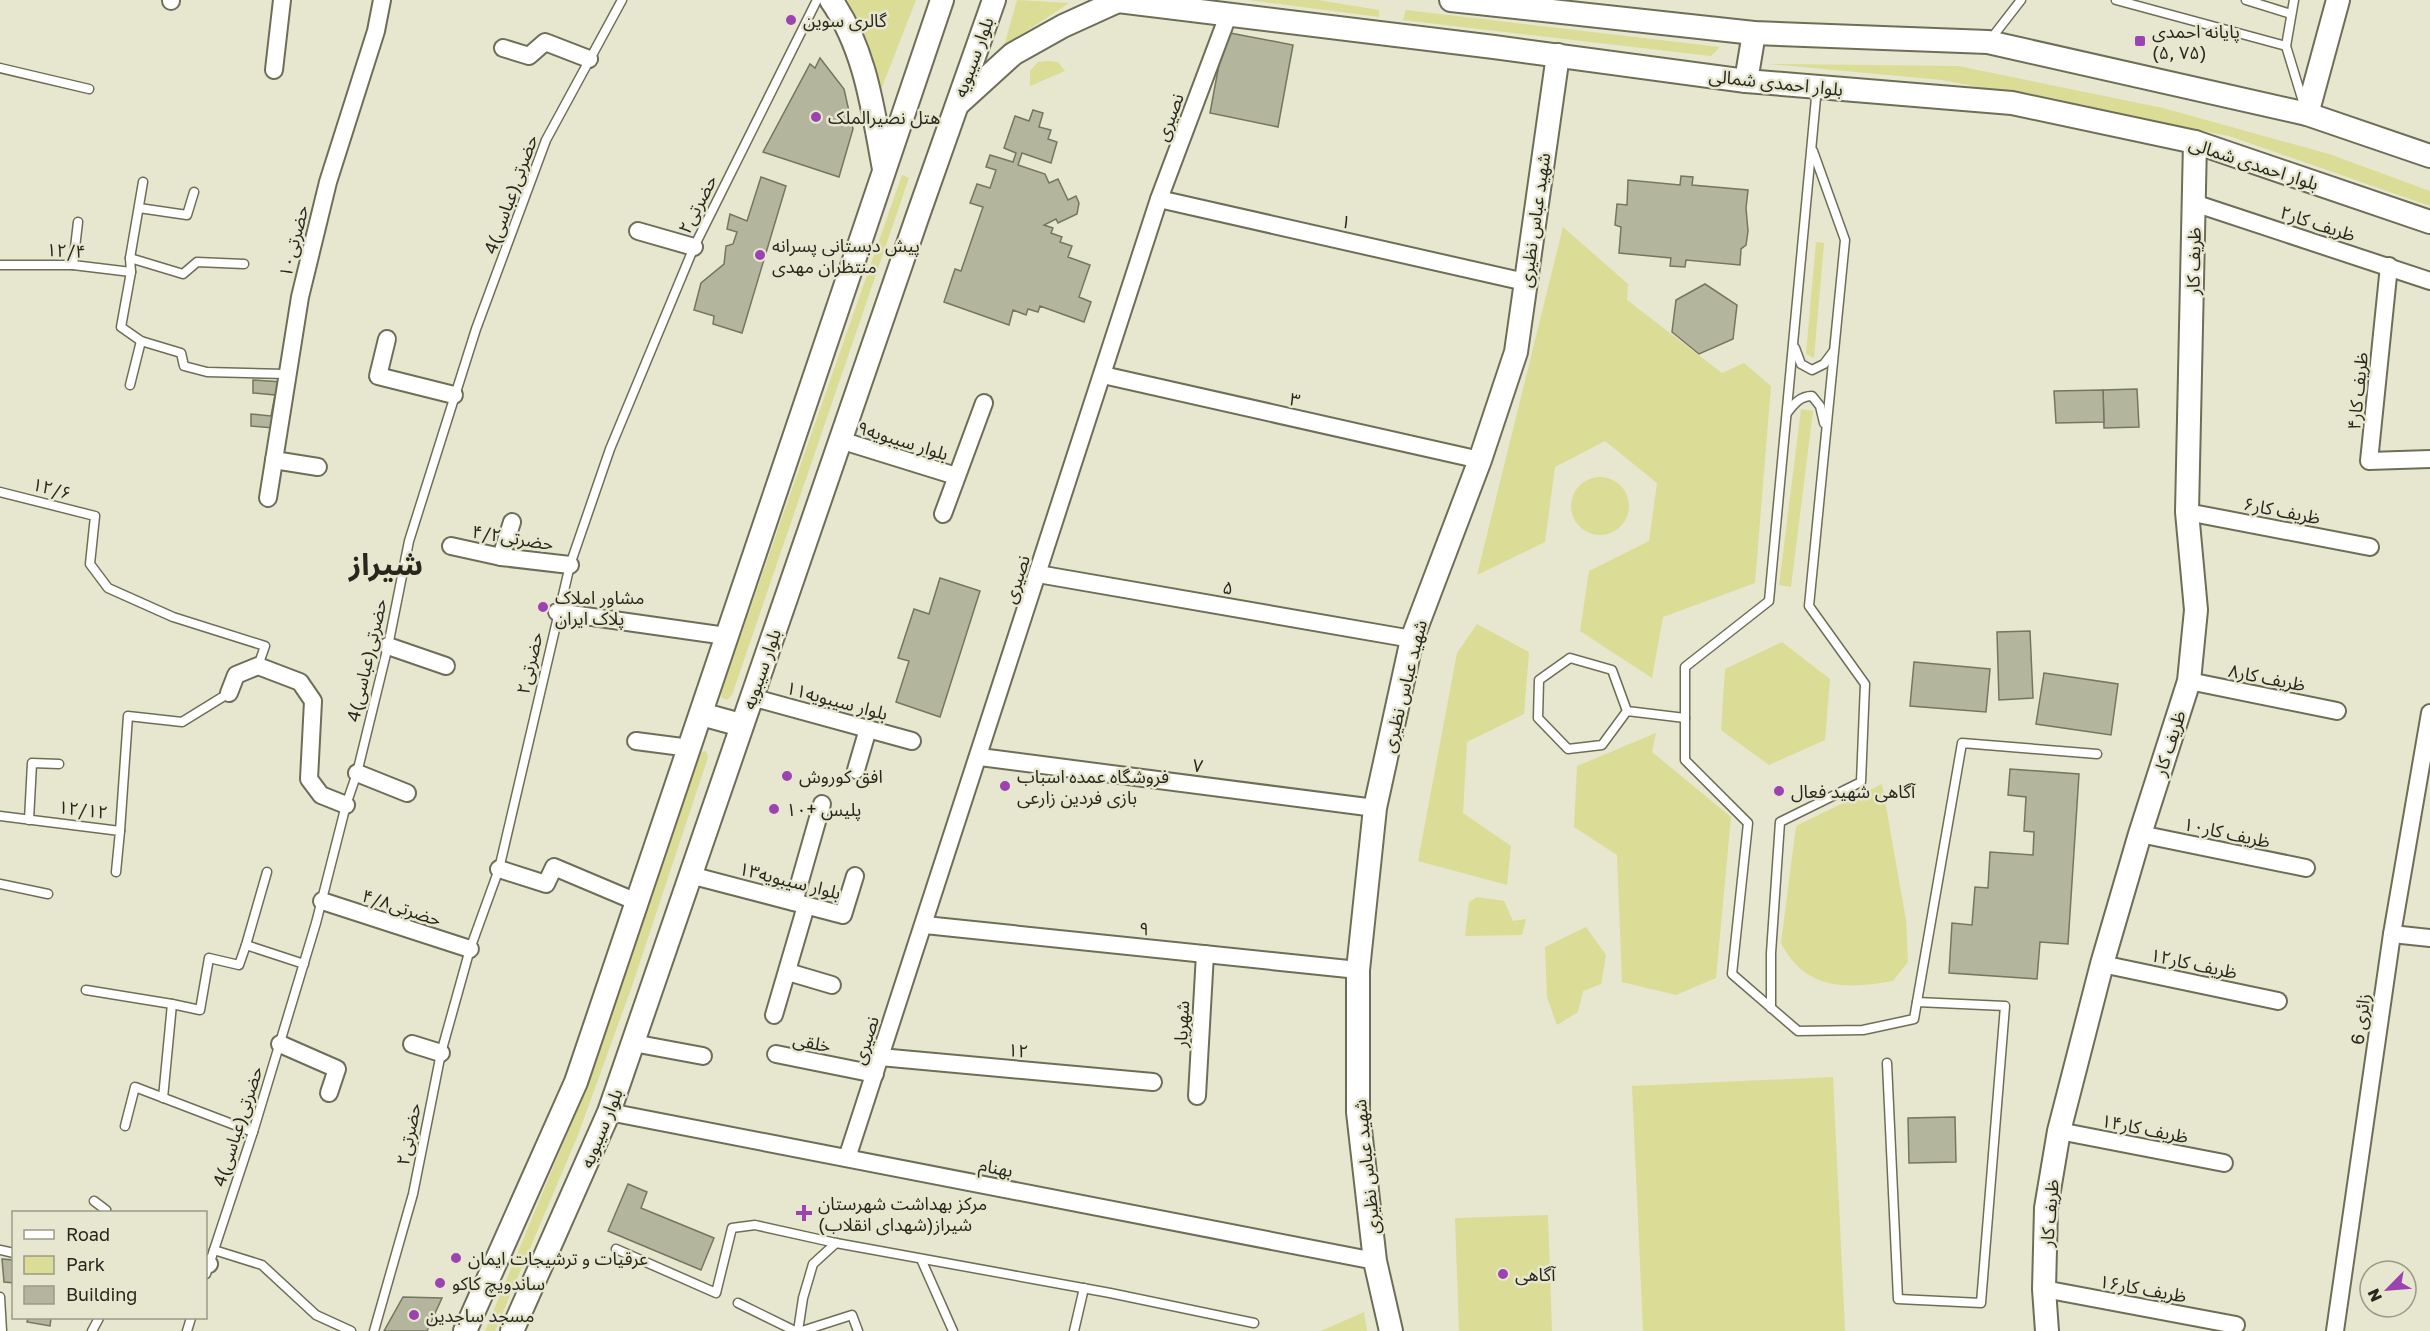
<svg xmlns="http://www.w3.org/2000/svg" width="2430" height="1331" font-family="'Golos Text','Noto Sans Arabic',sans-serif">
  <rect width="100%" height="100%" fill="#e6e7ce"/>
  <g fill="#dbdc96">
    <path d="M847,0h69l-37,95c-2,-38 -14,-62 -32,-95z"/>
    <path d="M1017,0l52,3 -65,43z"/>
    <path d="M1249,0h69l61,10v7z"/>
    <path d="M1406,10l314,37 -9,9 -308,-36z"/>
    <path d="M1048,61l10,1 7,9 -35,15v-15l8,-9z"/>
    <path d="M1769,64l189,2 205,42 166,46 101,37v15l-201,-70 -287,-56z"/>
    <path d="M902,175l7,3 -177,517 -5,5 -5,-2 -1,-6z"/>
    <path d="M1563,227l65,57 -1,16 95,73 22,-10 27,23 -16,197 -92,34 -11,61 -72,-47 9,-60 60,-30 8,-58 -52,-42 -50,26 -10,75 -68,33z"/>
    <path d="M1816,242l8,1 -10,115 -8,-4z"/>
    <path d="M1801,409l12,2 -22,176 -12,-2z"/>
    <circle cx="1600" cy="506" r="29"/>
    <path d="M1477,624l52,28 -5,62 -57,28 -4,71 48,33 -4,39 -89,-24 39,-208z"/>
    <path d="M1782,642l48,37 -5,61 -56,25 -48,-35 4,-61z"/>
    <path d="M1656,733l-4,19 79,65 -15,161 -40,17 -54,-13 -5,-127 -43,-28 3,-61z"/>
    <path d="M706,751l2,6 -76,229 -54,149 -83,196h-10l97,-233 119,-346z"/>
    <path d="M1882,784l24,136 2,42 -15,19c-47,8 -87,10 -112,-38l15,-117z"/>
    <path d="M1477,897l27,4 9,20 13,-2 -4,16 -57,1 4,-34z"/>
    <path d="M1586,927l20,28 -5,29 -18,7 -5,21 -21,13 -10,-28 -2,-50z"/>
    <path d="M1833,1077l12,254h-202l-11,-245z"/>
    <path d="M1548,1215l4,116h-93l-4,-113z"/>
    <path d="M1364,1312l3,19h-46z"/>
  </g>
  <g fill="#b4b59d" stroke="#757660" stroke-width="1.5">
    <path d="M1225,32l68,13 -15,82 -68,-14z"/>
    <path d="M820,58l24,31 9,40 -14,48 -76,-25 47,-88 5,4z"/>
    <path d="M1033,110l10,3 -4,14 12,3 -3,9 9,3 -6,21 -29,-10 -4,12 27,9 4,9 9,-4 10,21 8,-4 3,7 -2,11 -19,9 -2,-4 -12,6 9,3 -2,5 11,4 -2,5 12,4 -4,11 22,8 -11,32 12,5 -7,20 -44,-16 -2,6 -10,-3 -2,6 -13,-5 -4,15 -65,-23 11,-33 6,2 22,-64 -13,-4 7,-19 13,4 6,-18 -10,-3 4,-12 23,7 3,-9 -12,-5 11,-32 14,5z"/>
    <path d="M1681,176l12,1 -1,8 56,5 -2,18 2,23 -2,14 -5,4 -1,16 -54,-5 -1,7 -15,-1 1,-8 -52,-5 2,-26 -6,-2 2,-21 10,1 1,-25 52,5z"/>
    <path d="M761,177l25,9 -44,147 -29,-9 1,-8 -20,-6 7,-27 23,-19 2,-18 7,-2 4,-12 -10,-3 3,-15 17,7z"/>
    <path d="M1705,284l32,21 -4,34 -34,15 -27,-22 4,-32z"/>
    <path d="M253,380l29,2 -9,46 -22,-2v-12l20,2 4,-21 -22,-2z"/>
    <path d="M2137,389l2,38 -35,1 -1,-38z"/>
    <path d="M2103,390l1,32 -48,1 -2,-32z"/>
    <path d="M940,578l40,13 -40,126 -44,-15 13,-41 -11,-3 16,-49 15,5z"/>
    <path d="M2030,631l3,67 -34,2 -2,-68z"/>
    <path d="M1914,662l76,7 -4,43 -76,-6z"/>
    <path d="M2044,673l74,11 -7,51 -75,-11z"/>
    <path d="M2010,769l69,5 -11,170 -28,-2 -3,37 -88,-6 3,-50 20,2 3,-38 13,1 2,-36 43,3 1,-23 -10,-1 2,-34 -18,-2z"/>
    <path d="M1955,1117l1,45 -47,1 -1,-45z"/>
    <path d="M628,1184l19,8 -6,16 73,30 -13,32 -93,-39z"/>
    <path d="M2,1259l12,1v23l-10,-1z"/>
    <path d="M403,1297l39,1 -15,33h-43z"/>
    <path d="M28,1318h23l-1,8 -23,-4z"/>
  </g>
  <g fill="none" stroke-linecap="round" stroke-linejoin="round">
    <g stroke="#6e6e58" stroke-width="11">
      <g id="lane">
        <path d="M2116,0l170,46"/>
        <path d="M2246,0l45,14"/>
        <path d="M2294,0l-8,46 18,59"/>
        <path d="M1990,40l31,-40"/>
        <path d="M0,68l89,21"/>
        <path d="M1817,87l-48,514 -84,66v93l63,63 -16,151 66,57 65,-1 51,-11 48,-276 135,11"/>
        <path d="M143,182l-13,76 1,14 -10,55 20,14 40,12 3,13 23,6 79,2"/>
        <path d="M139,208l48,7 7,-23"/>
        <path d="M130,258l53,16 14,-12 47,2"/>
        <path d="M0,265h73l58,7"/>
        <path d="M73,265l5,-43"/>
        <path d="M1795,348l6,16 11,6 12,-6 9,-12"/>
        <path d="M130,385l11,-44"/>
        <path d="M1787,413c7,-9 13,-17 25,-17l8,10 4,17"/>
        <path d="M0,492l95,24 -5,48 18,24 65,29 92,29 -7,20"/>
        <path d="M1627,711l-25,34 -34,4 -30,-31 1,-38 31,-22 42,12 15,41 58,7"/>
        <path d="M0,816l120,15 -4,41"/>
        <path d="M29,820l3,-57 27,1"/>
        <path d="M120,831l8,-115 54,6 47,-29"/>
        <path d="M0,884l48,10"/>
        <path d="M246,945l21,-73"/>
        <path d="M86,990l86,14 -9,94"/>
        <path d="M172,1004l28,6 9,-52 30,7 7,-20 58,19"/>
        <path d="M1771,1008v-55l9,-131 81,-40 4,-98 -56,-78 36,-366 -32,-89"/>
        <path d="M1887,1063l11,236 83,4 24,-297 -88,-4"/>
        <path d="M125,1126l10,-39 118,45"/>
        <path d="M94,1201l12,9 -1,2"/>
        <path d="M616,1249l100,44 16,-65 23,-3 81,18 274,50 144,30"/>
        <path d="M0,1250l14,3"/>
        <path d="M214,1250l48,15 54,50 35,16"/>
        <path d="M921,1259l32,72"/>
        <path d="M206,1274l47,-142 63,-209 30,-118 11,-32 31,-127 21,-105 67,-212 70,-189 76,-140"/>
        <path d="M0,1297l2,34"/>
        <path d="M738,1303l57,28"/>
        <path d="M92,1331l7,-13"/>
        <path d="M187,1331l4,-13"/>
        <path d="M374,1331l39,-137 28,-141 29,-104 29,-80 71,-304 40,-116 84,-202 123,-247"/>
        <path d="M798,1331l5,-33 10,-34 23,-21"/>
        <path d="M802,1331l50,-16 6,16"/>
        <path d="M1074,1331l10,-43"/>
      </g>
    </g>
    <g stroke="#6e6e58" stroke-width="20">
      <g id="street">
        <path d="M171,1v-1"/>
        <path d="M503,48l26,8 16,-14 44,17"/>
        <path d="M274,70l8,-70"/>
        <path d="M1159,199l366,83"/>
        <path d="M2194,203l236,78"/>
        <path d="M638,231l56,16"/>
        <path d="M2389,266l-20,195 61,-2"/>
        <path d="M387,339l-9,37 76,19"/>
        <path d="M1103,375l377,85"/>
        <path d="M840,440l116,36"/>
        <path d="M274,460l44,7"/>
        <path d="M268,498l32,-201 28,-115 48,-151 6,-31"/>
        <path d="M2187,512l183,35"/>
        <path d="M943,514l41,-111"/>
        <path d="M451,546l50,11 69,8"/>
        <path d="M501,557l11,-35"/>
        <path d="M1038,574l374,65"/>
        <path d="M557,612l169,24"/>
        <path d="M388,646l58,20"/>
        <path d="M2189,681l148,30"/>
        <path d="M229,693l7,-18 22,-9 42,16 13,19 -4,78 12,16 25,10"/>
        <path d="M751,697l161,44"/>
        <path d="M636,741l54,7"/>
        <path d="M980,757l395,51"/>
        <path d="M856,770l12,-41"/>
        <path d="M357,773l50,20"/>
        <path d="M2140,834l166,34"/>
        <path d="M499,869l47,15 8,-17 83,35"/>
        <path d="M690,875l153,40 12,-39"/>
        <path d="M322,901l148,48"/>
        <path d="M794,902l28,-98"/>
        <path d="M925,925l433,45"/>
        <path d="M2392,934l38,4"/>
        <path d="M2102,964l176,37"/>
        <path d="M788,972l44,13"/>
        <path d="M774,1015l32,-109"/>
        <path d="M633,1043l70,13"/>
        <path d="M280,1044l57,25 -8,24"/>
        <path d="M412,1044l29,9"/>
        <path d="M776,1054l99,20"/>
        <path d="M880,1057l273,25"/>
        <path d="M1197,1096l8,-142"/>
        <path d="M609,1112l766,149"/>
        <path d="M2059,1131l165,32"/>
        <path d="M847,1158l312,-959 70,-186"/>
        <path d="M206,1263l3,1"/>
        <path d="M2044,1289l192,36"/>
        <path d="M2335,1331l57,-397 38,-221"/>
      </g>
    </g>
    <g stroke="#6e6e58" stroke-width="26">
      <g id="secondary">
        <path d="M831,0c35,50 42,111 53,169"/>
        <path d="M1110,0l384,47 252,34 266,22 183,39 235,80"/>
        <path d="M1451,0l303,33 234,9 319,72 123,42"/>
        <path d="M1746,81l8,-48"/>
        <path d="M959,103l54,-49 50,-28 55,-25"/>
        <path d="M2307,114l31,-114"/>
        <path d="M701,714l40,11"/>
        <path d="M465,1331l111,-249 366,-1082"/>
        <path d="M512,1331l97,-219 308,-894 77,-218"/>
        <path d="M1391,1331l-16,-70 -17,-149v-142l17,-162 37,-169 68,-179 36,-108 42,-297"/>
        <path d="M2047,1331l-3,-42 2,-81 13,-77 43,-167 38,-130 49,-153 7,-71 -9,-98 8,-370"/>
      </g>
    </g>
    <use href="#lane" stroke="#fff" stroke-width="8"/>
    <use href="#street" stroke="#fff" stroke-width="16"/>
    <use href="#secondary" stroke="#fff" stroke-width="22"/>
  </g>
  <g fill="#9b44b1" stroke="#e6e7ce" stroke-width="2">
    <circle cx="791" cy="20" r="6"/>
    <rect x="2134" y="35" width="12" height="12" rx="3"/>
    <circle cx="816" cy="117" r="6"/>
    <circle cx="760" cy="255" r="6"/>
    <circle cx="543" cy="607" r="6"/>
    <circle cx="787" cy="776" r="6"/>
    <circle cx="1005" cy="786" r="6"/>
    <circle cx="1779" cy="791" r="6"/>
    <circle cx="774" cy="809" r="6"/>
    <path d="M801 1204h6v6h6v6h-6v6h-6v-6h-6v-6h6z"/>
    <circle cx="456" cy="1258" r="6"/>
    <circle cx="1503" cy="1274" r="6"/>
    <circle cx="440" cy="1283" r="6"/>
    <circle cx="414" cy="1315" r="6"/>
  </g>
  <g text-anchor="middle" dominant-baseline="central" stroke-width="5" stroke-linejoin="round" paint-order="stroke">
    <g font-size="18" fill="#27271e" stroke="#e6e7ce" text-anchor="start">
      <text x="803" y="20">گالری سوین</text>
      <text x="2152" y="31">پایانه احمدی<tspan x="2152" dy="21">(۵, ۷۵)</tspan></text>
      <text x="828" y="117">هتل نصیرالملک</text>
      <text x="772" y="245">پیش دبستانی پسرانه<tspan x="772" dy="21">منتظران مهدی</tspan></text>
      <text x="555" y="597">مشاور املاک<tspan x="555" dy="21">پلاک ایران</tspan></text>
      <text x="799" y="776">افق کوروش</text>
      <text x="1017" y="776">فروشگاه عمده اسباب<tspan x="1017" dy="21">بازی فردین زارعی</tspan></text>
      <text x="1791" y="791">آگاهی شهید فعال</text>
      <text x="786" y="809">پلیس +۱۰</text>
      <text x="818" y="1203">مرکز بهداشت شهرستان<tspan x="818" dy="21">شیراز(شهدای انقلاب)</tspan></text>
      <text x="468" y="1258">عرقیات و ترشیجات ایمان</text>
      <text x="1515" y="1274">آگاهی</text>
      <text x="452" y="1283">ساندویچ کاکو</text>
      <text x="426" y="1315">مسجد ساجدین</text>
    </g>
    <g font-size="18" fill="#27271e" stroke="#e6e7ce">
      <text transform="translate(973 57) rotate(-70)">بلوار سیبویه</text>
      <text transform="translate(1776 82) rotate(6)">بلوار احمدی شمالی</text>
      <text transform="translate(1169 117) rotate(-70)">نصیری</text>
      <text transform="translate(2254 163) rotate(18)">بلوار احمدی شمالی</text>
      <text transform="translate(510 194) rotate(-70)">4حضرتی(عباسی)</text>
      <text transform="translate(697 204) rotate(-63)">حضرتی۲</text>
      <text transform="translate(1534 220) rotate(-82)">شهید عباس نظیری</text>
      <text transform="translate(1346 221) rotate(13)">۱</text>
      <text transform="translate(2318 223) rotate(18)">۲ظریف کار</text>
      <text transform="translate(293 241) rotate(-76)">حضرتی۱۰</text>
      <text transform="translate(66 250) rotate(3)">۱۲/۴</text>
      <text transform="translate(2193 261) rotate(-89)">ظریف کار</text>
      <text transform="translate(2357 391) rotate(-84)">ظریف کار۴</text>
      <text transform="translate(1295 399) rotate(13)">۳</text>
      <text transform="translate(903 440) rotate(17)">بلوار سیبویه۹</text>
      <text transform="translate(52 488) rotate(15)">۱۲/۶</text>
      <text transform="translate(2282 510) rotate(11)">ظریف کار۶</text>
      <text transform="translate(513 537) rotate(9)">حضرتی۴/۲</text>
      <text transform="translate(1016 579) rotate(-72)">نصیری</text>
      <text transform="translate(1228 587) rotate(10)">۵</text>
      <text transform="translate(366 660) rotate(-77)">4حضرتی(عباسی)</text>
      <text transform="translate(529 663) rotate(-77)">حضرتی۲</text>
      <text transform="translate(761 669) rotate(-71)">بلوار سیبویه</text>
      <text transform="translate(2267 677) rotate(11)">ظریف کار۸</text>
      <text transform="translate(1404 686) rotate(-76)">شهید عباس نظیری</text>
      <text transform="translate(837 700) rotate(15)">بلوار سیبویه۱۱</text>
      <text transform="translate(2169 743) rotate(-72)">ظریف کار</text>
      <text transform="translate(1198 765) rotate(7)">۷</text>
      <text transform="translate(83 809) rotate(7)">۱۲/۱۲</text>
      <text transform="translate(2227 832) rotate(12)">ظریف کار۱۰</text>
      <text transform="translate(790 880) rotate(14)">بلوار سیبویه۱۳</text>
      <text transform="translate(402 907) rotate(18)">حضرتی۴/۸</text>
      <text transform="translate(1144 928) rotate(6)">۹</text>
      <text transform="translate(2194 963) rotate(12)">ظریف کار۱۲</text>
      <text transform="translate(2360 1019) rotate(-82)">6 زائری</text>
      <text transform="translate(1181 1024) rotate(-87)">شهریار</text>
      <text transform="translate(865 1040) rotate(-72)">نصیری</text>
      <text transform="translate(812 1042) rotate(11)">خلقی</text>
      <text transform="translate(1018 1050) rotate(5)">۱۲</text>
      <text transform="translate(237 1126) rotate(-72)">4حضرتی(عباسی)</text>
      <text transform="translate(601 1128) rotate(-68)">بلوار سیبویه</text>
      <text transform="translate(2145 1128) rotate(11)">ظریف کار۱۴</text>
      <text transform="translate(408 1134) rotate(-79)">حضرتی۲</text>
      <text transform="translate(996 1167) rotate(11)">بهنام</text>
      <text transform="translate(1366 1167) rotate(-96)">شهید عباس نظیری</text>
      <text transform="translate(2049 1213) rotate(-85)">ظریف کار</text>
      <text transform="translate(2143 1288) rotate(10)">ظریف کار۱۶</text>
    </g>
    <g font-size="30" font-weight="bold" fill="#27271e" stroke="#e6e7ce">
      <text x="386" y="564">شیراز</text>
    </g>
  </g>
  <rect x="12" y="1211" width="195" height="108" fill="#e6e7ce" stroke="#9a9a88" stroke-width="1.5"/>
  <rect x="24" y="1230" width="30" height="9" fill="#ffffff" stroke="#9a9a88" stroke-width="1.5"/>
  <text x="66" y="1241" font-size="18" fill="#27271e">Road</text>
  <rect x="24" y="1256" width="30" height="18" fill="#dbdc96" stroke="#9a9a88" stroke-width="1.5"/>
  <text x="66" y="1271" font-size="18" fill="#27271e">Park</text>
  <rect x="24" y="1286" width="30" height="18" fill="#b4b59d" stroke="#9a9a88" stroke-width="1.5"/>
  <text x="66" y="1301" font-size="18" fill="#27271e">Building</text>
  <g transform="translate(2388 1289) rotate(245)"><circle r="28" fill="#e6e7ce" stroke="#9a9a88" stroke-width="1.5"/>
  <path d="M0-4.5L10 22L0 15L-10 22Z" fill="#9b44b1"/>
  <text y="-9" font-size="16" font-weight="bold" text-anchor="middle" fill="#27271e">N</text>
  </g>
</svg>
